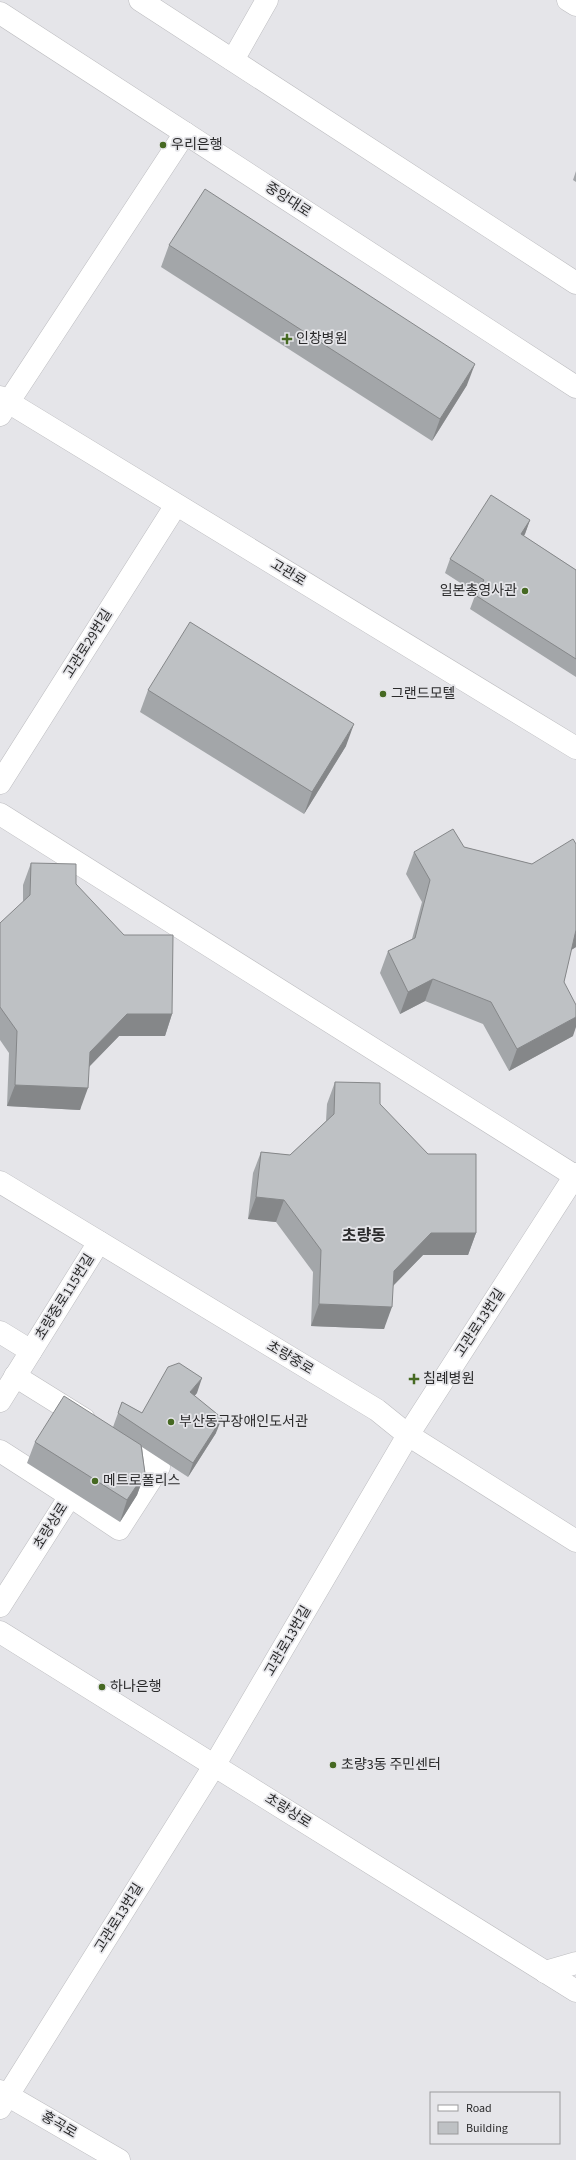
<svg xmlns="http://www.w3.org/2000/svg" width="576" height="2160" font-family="'Source Sans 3','Noto Sans KR',sans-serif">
  <rect width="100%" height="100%" fill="#e5e5e9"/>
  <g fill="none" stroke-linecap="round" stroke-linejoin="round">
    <g stroke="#bdbdc0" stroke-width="23">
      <g id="minor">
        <path d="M568,0l8,5"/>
        <path d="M233,60l34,-60"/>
        <path d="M0,415l185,-282"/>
        <path d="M0,783l176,-278"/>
        <path d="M0,814l575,362"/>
        <path d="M0,1182l377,228 31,25 168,106"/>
        <path d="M0,1332l31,19"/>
        <path d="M15,1376l69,43"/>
        <path d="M0,1401l99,-159"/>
        <path d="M0,1451l70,45 -70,110"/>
        <path d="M70,1496l49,33 40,-62 -41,-26"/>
        <path d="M0,1632l576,359"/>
        <path d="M545,1972l31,-9"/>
        <path d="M0,2091l119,69"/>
        <path d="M0,2108l214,-342 194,-331 168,-261"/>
      </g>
    </g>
    <g stroke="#bdbdc0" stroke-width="23">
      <g id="major">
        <path d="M140,0l436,283"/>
        <path d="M0,13l576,374"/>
        <path d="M0,397l576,351"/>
      </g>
    </g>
    <use href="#minor" stroke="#fff" stroke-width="22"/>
    <use href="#major" stroke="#fff" stroke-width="22"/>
  </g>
  <g fill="#a3a6a9">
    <path d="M576,171v11l-3,-2z"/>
    <path d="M169,245l298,140 -35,56 -271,-174z"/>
    <path d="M530,520l-6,16 52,34v107l-106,-68 6,-16 -31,-20 5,-14z"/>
    <path d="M148,690l198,56 -42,68 -164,-102z"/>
    <path d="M576,844v103l-5,3 -7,32 9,54 -64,35 -26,-47 -58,-23 -25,13 -20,-41 8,-22 24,-12 10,-37 -16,-28 8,-22 50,-5 68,17z"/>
    <path d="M31,863l45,21 96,130 -7,22h-46l-30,31 -9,43 -73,-4 2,-53 -9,-13v-117l23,-21v-17z"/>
    <path d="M335,1082l45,22 96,129 -8,22h-45l-30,31 -9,43 -73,-3 2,-54 -37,-50 -28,-3 5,-46 8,-21 29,3 36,-34 1,-17z"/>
    <path d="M197,1393l-3,3 22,37 -28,44 -46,-30 3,26 -8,22 -17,27 -93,-59 8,-21 78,-15 9,-25 20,11z"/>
  </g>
  <g fill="#858789">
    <path d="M475,364l-8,21 -35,56 8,-22z"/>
    <path d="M530,520l-5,14 -10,15 6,-15z"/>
    <path d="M354,724l-8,22 -42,68 8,-22z"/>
    <path d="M576,930v17l-8,5z"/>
    <path d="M433,979l-8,22 -25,13 8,-22z"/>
    <path d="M127,1014h45l-7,22h-46l-37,38 8,-22z"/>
    <path d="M576,1017v10l-3,9 -64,35 8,-22z"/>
    <path d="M15,1085l73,3 -8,22 -73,-4z"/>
    <path d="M256,1197l28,3 -8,22 -28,-3z"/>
    <path d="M431,1233h45l-8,22h-45l-37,38 8,-22z"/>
    <path d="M319,1304l73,3 -8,22 -73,-3z"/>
    <path d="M202,1378l-5,15 -12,14 5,-15z"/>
    <path d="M222,1418l-6,15 -28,44 5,-14z"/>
    <path d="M145,1473l-8,22 -17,27 7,-22z"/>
  </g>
  <g fill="#bec1c4" stroke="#858789">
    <path d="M205,189l270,175 -35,55 -271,-174z"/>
    <path d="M491,495l39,25 -9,14 55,36v89l-101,-64 9,-15 -34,-21z"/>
    <path d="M190,622l164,102 -42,68 -164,-102z"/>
    <path d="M453,829l11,18 68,17 41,-25 3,5v86l-12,52 12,23v12l-59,32 -26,-47 -58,-23 -25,13 -20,-41 27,-13 15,-58 -16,-28z"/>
    <path d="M31,863l45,1v20l48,51h49l-1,79h-45l-37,38 -2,36 -73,-3 2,-54 -17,-24v-84l30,-28z"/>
    <path d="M335,1082l45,1v21l48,50h48v79h-45l-37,38 -2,36 -73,-3 2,-54 -37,-50 -28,-3 5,-45 29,3 44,-41z"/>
    <path d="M179,1363l23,15 -12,14 32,26 -29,45 -75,-50 4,-11 20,11 26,-46z"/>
    <path d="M64,1396l77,49 4,28 -18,27 -92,-58z"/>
  </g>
  <g fill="#466922" stroke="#e5e5e9" stroke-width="1.5">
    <circle cx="163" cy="145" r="4"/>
    <path d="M285 333h4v4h4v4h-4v4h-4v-4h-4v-4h4z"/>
    <circle cx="525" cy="591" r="4"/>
    <circle cx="383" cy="694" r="4"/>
    <path d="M412 1373h4v4h4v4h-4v4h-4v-4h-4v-4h4z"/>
    <circle cx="171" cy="1422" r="4"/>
    <circle cx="95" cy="1481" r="4"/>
    <circle cx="102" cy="1687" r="4"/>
    <circle cx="333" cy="1765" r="4"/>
  </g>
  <g text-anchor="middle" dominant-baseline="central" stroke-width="3.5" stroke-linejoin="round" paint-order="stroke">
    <g font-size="14" fill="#2b2b2c" stroke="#e5e5e9" text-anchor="start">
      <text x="171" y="145">우리은행</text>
      <text x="296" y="339">인창병원</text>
      <text x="517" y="591" text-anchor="end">일본총영사관</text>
      <text x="391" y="694">그랜드모텔</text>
      <text x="423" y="1379">침례병원</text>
      <text x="179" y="1422">부산동구장애인도서관</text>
      <text x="103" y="1481">메트로폴리스</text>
      <text x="110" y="1687">하나은행</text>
      <text x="341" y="1765">초량3동 주민센터</text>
    </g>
    <g font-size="14" fill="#2b2b2c" stroke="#e5e5e9">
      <text transform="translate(288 200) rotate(33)">중앙대로</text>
      <text transform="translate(288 573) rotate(31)">고관로</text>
      <text transform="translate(88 644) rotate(-58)">고관로29번길</text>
      <text transform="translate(65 1297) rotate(-58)">초량중로115번길</text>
      <text transform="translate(480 1323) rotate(-57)">고관로13번길</text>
      <text transform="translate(290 1358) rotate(31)">초량중로</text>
      <text transform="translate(51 1526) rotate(-58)">초량상로</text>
      <text transform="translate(288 1641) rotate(-60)">고관로13번길</text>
      <text transform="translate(288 1811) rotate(32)">초량상로</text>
      <text transform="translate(119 1918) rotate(-58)">고관로13번길</text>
      <text transform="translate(59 2125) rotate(30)">홍곡로</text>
    </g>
    <g font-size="16" font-weight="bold" fill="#2b2b2c" stroke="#e5e5e9">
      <text x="364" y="1236">초량동</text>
    </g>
  </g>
  <rect x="430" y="2092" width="130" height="52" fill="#e5e5e9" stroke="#9b9b9d"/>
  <rect x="438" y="2105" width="20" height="6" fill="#ffffff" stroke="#9b9b9d"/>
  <text x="466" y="2112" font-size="12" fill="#2b2b2c">Road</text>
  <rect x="438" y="2122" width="20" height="12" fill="#bec1c4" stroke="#9b9b9d"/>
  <text x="466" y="2132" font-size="12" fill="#2b2b2c">Building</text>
</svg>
